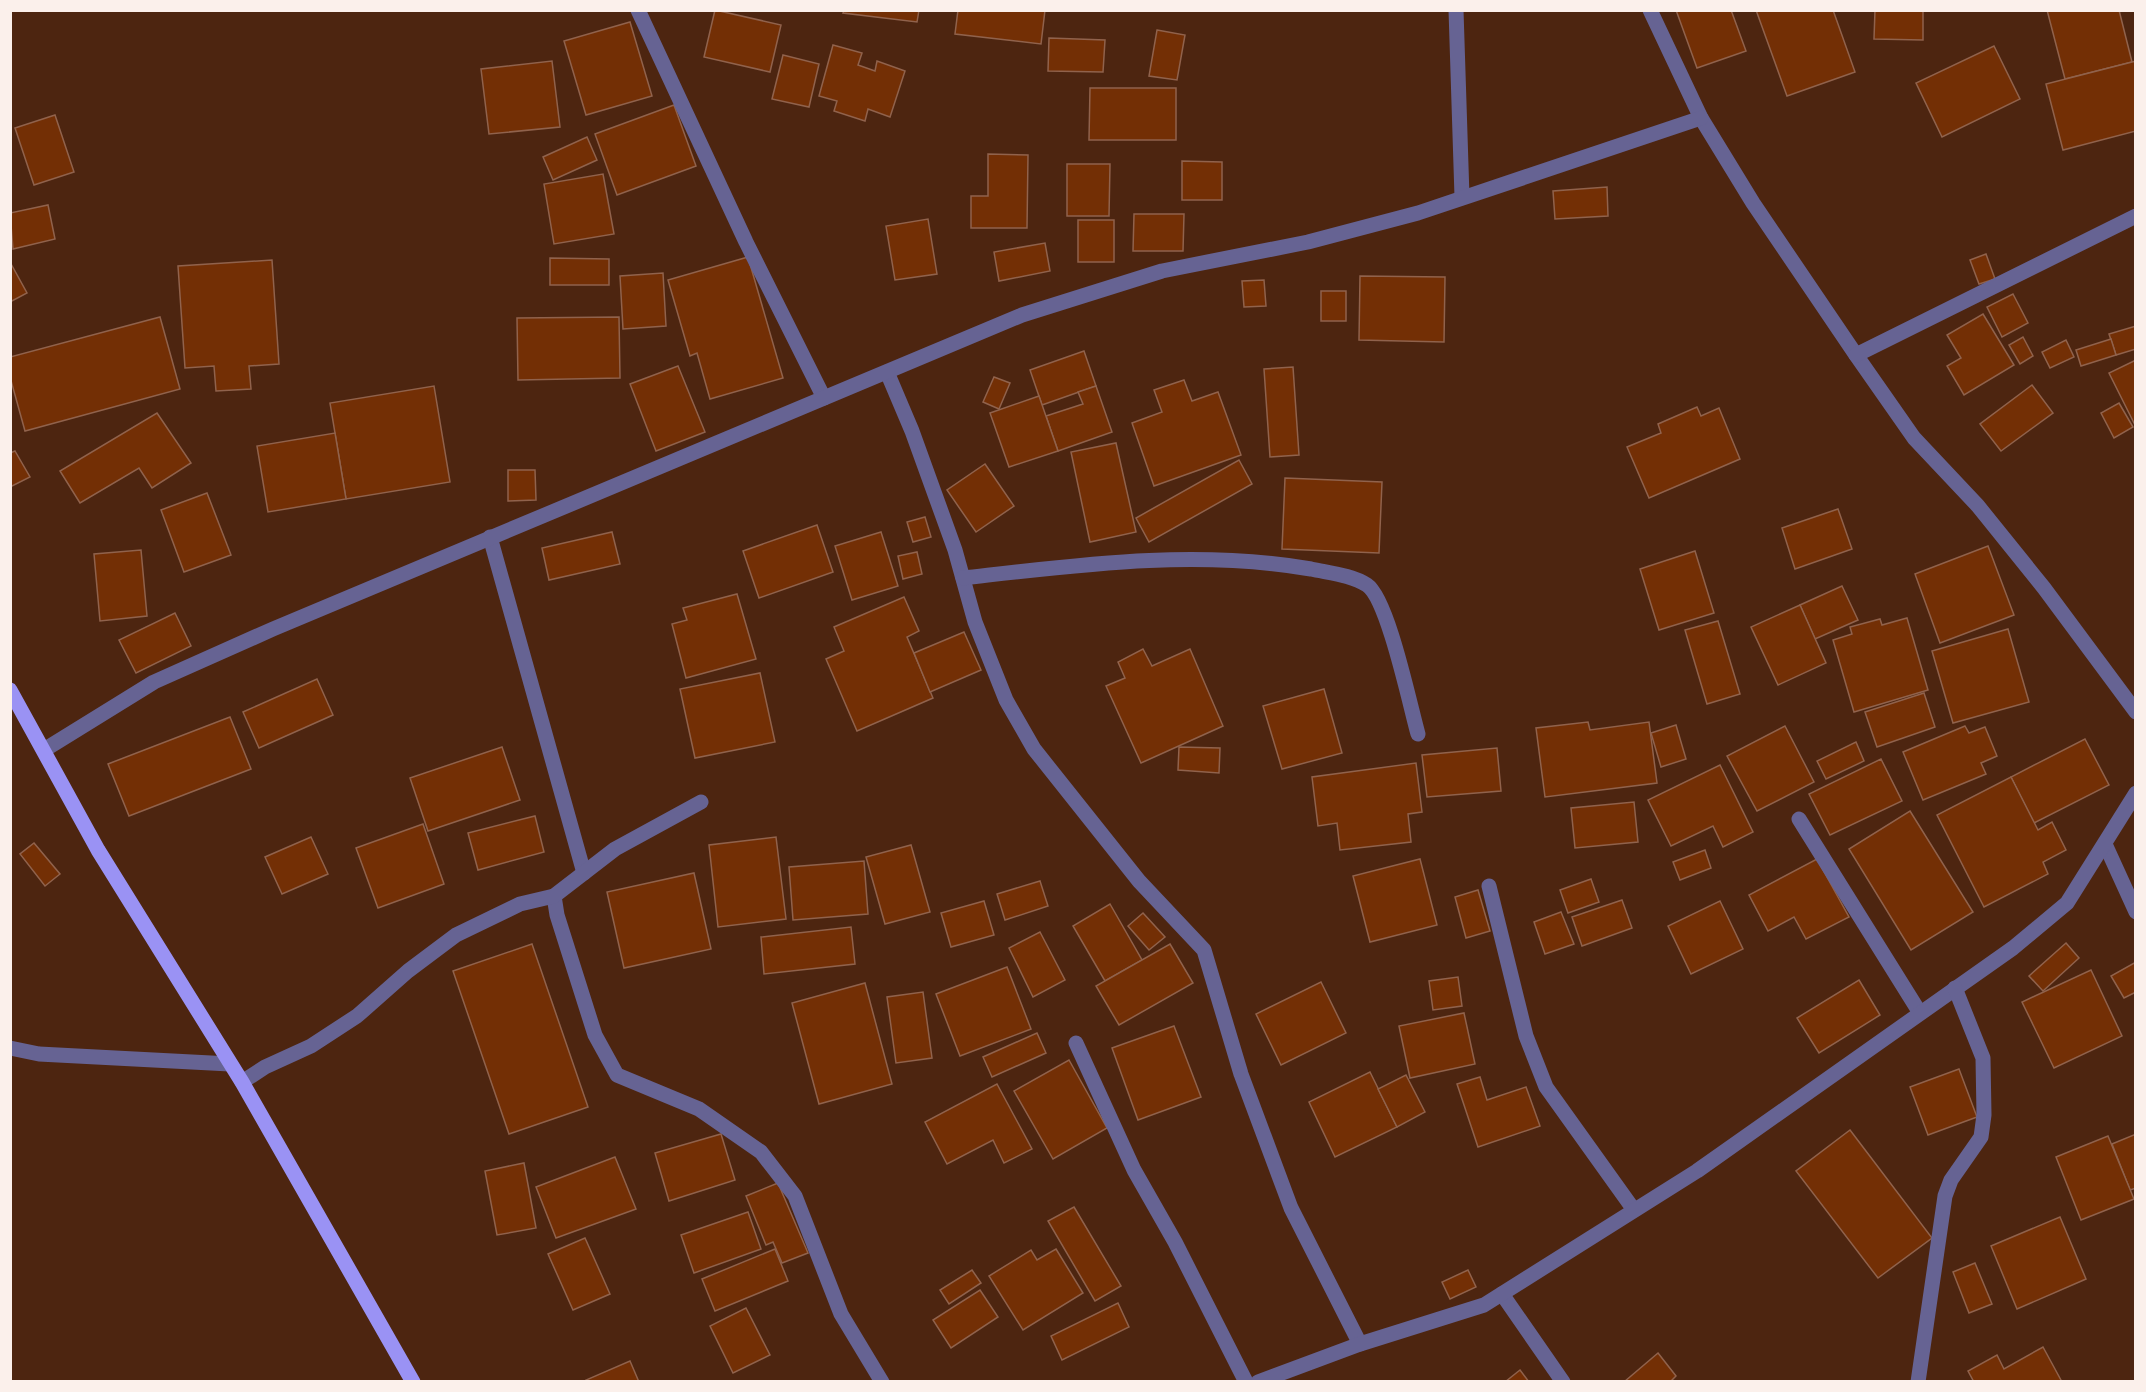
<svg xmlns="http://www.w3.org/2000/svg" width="2146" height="1392" font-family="'Asap Condensed',sans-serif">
  <rect width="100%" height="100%" fill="#4d2510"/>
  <g fill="#732f05" stroke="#90624c" stroke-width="1.5">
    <path d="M715,10l66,15 -11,47 -66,-15z"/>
    <path d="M844,10h75l-2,12 -74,-9z"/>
    <path d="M958,10h87l-4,34 -86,-10z"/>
    <path d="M1676,10h55l15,41 -49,17z"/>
    <path d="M1756,10h77l22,62 -68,24z"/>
    <path d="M1875,10h48v30l-49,-1z"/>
    <path d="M2047,10h72l13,52 -67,17z"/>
    <path d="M630,22l22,74 -66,19 -22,-74z"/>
    <path d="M1157,30l28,5 -8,45 -28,-4z"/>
    <path d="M1049,38l56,2 -2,32 -55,-1z"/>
    <path d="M833,45l29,8 -4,12 17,6 2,-10 28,10 -15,46 -22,-8 -3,12 -31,-10 3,-10 -18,-5z"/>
    <path d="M1994,46l26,53 -78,38 -26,-54z"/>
    <path d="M783,55l36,9 -10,43 -37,-8z"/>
    <path d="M552,61l8,66 -71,7 -8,-65z"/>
    <path d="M2136,61v70l-73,19 -17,-66z"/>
    <path d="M1090,88h86v52h-87z"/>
    <path d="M674,105l22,61 -79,29 -22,-61z"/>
    <path d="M55,115l19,57 -40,13 -19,-57z"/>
    <path d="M587,137l10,23 -44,20 -10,-23z"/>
    <path d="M988,154l40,1 -1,73h-56v-32h17z"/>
    <path d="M1182,161l40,1v38h-40z"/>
    <path d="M1067,164h43l-1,52h-42z"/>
    <path d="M603,174l11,60 -60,10 -10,-60z"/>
    <path d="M1607,187l1,29 -53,3 -2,-28z"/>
    <path d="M48,205l7,34 -42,10 -3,-36z"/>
    <path d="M1134,214h50l-1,37h-50z"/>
    <path d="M928,219l9,55 -42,6 -9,-54z"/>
    <rect x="1078" y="220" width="36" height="42"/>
    <path d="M1045,243l5,28 -51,10 -5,-29z"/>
    <path d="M1986,254l9,25 -16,5 -9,-24z"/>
    <path d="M748,257l35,121 -73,21 -13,-46 -7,3 -22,-76z"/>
    <path d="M550,258l59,1v26h-59z"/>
    <path d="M272,260l7,104 -30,2 2,23 -35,2 -2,-25 -29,2 -7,-102z"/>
    <path d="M10,262l17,31 -17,9z"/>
    <path d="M663,273l3,53 -43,3 -3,-53z"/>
    <path d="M1360,276l85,1 -1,65 -85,-2z"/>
    <path d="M1264,280l2,26 -22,1 -2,-26z"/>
    <rect x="1321" y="291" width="25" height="30"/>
    <path d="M2013,294l15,29 -26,14 -15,-30z"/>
    <path d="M1983,314l31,51 -50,30 -17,-29 14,-8 -14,-23z"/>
    <path d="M160,317l20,72 -155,42 -15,-54v-20z"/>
    <path d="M619,317l1,61 -102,2 -1,-62z"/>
    <path d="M2136,326v23l-20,6 -7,-21z"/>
    <path d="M2023,337l10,19 -13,8 -11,-19z"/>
    <path d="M2111,339l5,16 -35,11 -5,-16z"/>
    <path d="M2066,340l8,17 -24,11 -8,-16z"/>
    <path d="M1084,351l12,35 -54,19 -12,-35z"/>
    <path d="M2136,360v67l-27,-54z"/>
    <path d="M678,366l27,66 -49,19 -26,-67z"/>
    <path d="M1293,367l6,88 -29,2 -6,-88z"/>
    <path d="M994,377l16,6 -11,26 -16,-7z"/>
    <path d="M1184,380l8,21 26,-9 23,63 -87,31 -22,-63 30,-11 -8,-22z"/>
    <path d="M2032,385l21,28 -52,38 -21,-27z"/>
    <path d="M434,386l16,96 -104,17 -16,-96z"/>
    <path d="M1096,386l16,46 -54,19 -12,-35 37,-12 -5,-12z"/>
    <path d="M1039,396l19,55 -49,16 -19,-54z"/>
    <path d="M2119,403l14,24 -19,11 -13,-25z"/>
    <path d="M1697,407l4,9 18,-8 21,51 -91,39 -22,-51 34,-14 -3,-9z"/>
    <path d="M157,413l34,50 -39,25 -13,-20 -59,35 -20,-32z"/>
    <path d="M335,433l11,66 -78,13 -11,-66z"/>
    <path d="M1116,443l20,89 -46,10 -19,-90z"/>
    <path d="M15,451l15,26 -20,10v-34z"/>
    <path d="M1239,460l13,24 -103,58 -13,-24z"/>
    <path d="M985,464l29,42 -38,26 -29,-42z"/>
    <path d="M508,470h27l1,30 -28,1z"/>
    <path d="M1285,478l97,4 -3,71 -97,-4z"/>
    <path d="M207,493l24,62 -47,17 -23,-62z"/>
    <path d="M1838,509l14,40 -57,20 -13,-41z"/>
    <path d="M925,517l6,20 -18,5 -6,-20z"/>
    <path d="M817,525l16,47 -74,26 -16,-47z"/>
    <path d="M612,532l8,32 -71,16 -7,-32z"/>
    <path d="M881,532l17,54 -46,14 -17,-54z"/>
    <path d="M1988,546l26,69 -74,28 -25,-69z"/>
    <path d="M141,550l6,66 -47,5 -6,-67z"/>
    <path d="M1695,551l19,62 -55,17 -19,-61z"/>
    <path d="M917,552l5,22 -19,5 -5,-23z"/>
    <path d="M1842,586l16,34 -43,19 -15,-34z"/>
    <path d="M737,594l19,65 -70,19 -14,-54 15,-4 -4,-12z"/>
    <path d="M904,597l15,34 -12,6 26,61 -76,33 -31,-72 18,-8 -10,-24z"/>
    <path d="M1800,605l26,58 -48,22 -27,-58z"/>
    <path d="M175,613l16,33 -55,27 -17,-33z"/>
    <path d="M1907,618l21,72 -74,22 -21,-72 19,-6 -2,-7 30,-8 2,6z"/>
    <path d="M1718,621l22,73 -33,10 -22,-74z"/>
    <path d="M2008,629l21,73 -76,21 -21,-72z"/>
    <path d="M964,632l17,38 -51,22 -16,-39z"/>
    <path d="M1143,649l9,17 38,-17 33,77 -82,37 -35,-77 19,-8 -7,-16z"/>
    <path d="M760,673l15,69 -80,16 -15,-69z"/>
    <path d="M317,679l16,36 -74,33 -16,-36z"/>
    <path d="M1324,689l18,64 -60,16 -19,-63z"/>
    <path d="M1924,693l11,34 -58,20 -12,-35z"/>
    <path d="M230,717l21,52 -122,47 -21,-52z"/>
    <path d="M1588,722l2,8 59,-8 8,61 -112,14 -9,-69z"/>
    <path d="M1676,725l10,34 -25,8 -10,-34z"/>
    <path d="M1785,726l29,56 -57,29 -30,-55z"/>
    <path d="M1965,726l4,7 16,-6 12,29 -16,7 5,11 -63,26 -20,-48z"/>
    <path d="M2085,739l24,46 -75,38 -23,-46z"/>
    <path d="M1856,742l8,19 -38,18 -9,-18z"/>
    <path d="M502,747l18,53 -92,31 -18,-53z"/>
    <path d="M1179,747l41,1 -1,25 -41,-3z"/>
    <path d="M1497,748l4,43 -74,6 -5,-42z"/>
    <path d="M1881,759l21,42 -72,34 -21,-41z"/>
    <path d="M1416,763l6,49 -14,2 3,28 -71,8 -3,-27 -19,3 -6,-49z"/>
    <path d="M1720,765l33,67 -30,15 -10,-21 -42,20 -23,-46z"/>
    <path d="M2011,777l27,53 14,-8 14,28 -23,12 5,12 -64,33 -47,-92z"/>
    <path d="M1634,802l4,40 -63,6 -4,-40z"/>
    <path d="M1910,811l63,101 -62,38 -62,-101z"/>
    <path d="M535,816l9,36 -66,18 -10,-37z"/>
    <path d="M423,824l21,60 -66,24 -22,-60z"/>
    <path d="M311,837l17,37 -46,20 -17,-37z"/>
    <path d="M776,837l10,82 -68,8 -9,-82z"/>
    <path d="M34,843l26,31 -15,12 -25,-32z"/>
    <path d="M911,845l19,67 -45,12 -19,-67z"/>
    <path d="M1705,850l6,18 -31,12 -7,-18z"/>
    <path d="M1420,859l17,66 -67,17 -17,-66z"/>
    <path d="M1817,859l32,58 -43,22 -12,-22 -26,14 -19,-36z"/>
    <path d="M864,861l4,53 -75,6 -4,-53z"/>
    <path d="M694,873l17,76 -87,19 -17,-76z"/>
    <path d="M1591,879l8,23 -31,11 -8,-23z"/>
    <path d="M1040,881l8,25 -43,14 -8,-26z"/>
    <path d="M1478,890l12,41 -24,7 -11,-41z"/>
    <path d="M1622,900l10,28 -50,18 -10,-29z"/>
    <path d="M984,901l10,34 -43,12 -10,-34z"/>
    <path d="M1720,901l23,48 -52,25 -23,-48z"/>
    <path d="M1110,904l32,56 -37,21 -32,-55z"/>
    <path d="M1561,912l13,32 -29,10 -11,-32z"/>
    <path d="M1143,913l22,24 -16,13 -21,-24z"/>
    <path d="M851,927l4,37 -91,10 -3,-37z"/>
    <path d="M1040,932l25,48 -32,17 -24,-49z"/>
    <path d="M2066,943l13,15 -36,33 -14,-15z"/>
    <path d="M532,944l56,163 -79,27 -56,-163z"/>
    <path d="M1170,944l23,39 -74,42 -23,-39z"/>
    <path d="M2136,962v30l-12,6 -13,-22z"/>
    <path d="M1007,967l24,62 -71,27 -24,-62z"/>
    <path d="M2091,970l31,66 -68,32 -32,-66z"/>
    <path d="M1458,977l4,29 -29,4 -4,-29z"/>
    <path d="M1859,980l21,35 -61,38 -22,-35z"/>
    <path d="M1321,982l25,51 -65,32 -25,-51z"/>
    <path d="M865,983l27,101 -73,20 -27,-101z"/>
    <path d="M923,992l9,66 -36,5 -9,-66z"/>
    <path d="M1464,1013l11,51 -65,14 -11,-52z"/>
    <path d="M1174,1026l27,71 -63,23 -26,-72z"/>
    <path d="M1037,1033l9,20 -54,24 -9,-20z"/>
    <path d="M1069,1060l38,68 -54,31 -39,-68z"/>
    <path d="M1959,1069l18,48 -49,18 -18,-48z"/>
    <path d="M1370,1072l27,55 -62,30 -26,-55z"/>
    <path d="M1406,1075l19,37 -28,15 -19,-38z"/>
    <path d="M1480,1077l7,23 39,-13 14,39 -62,21 -21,-63z"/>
    <path d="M997,1084l35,65 -28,14 -11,-23 -46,24 -22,-42z"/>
    <path d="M1850,1130l82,108 -54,40 -82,-107z"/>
    <path d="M721,1134l14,46 -66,21 -14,-48z"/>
    <path d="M2136,1134v54l-6,2 -18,-46z"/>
    <path d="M2108,1136l26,63 -53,21 -25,-63z"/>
    <path d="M615,1157l21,52 -80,29 -20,-51z"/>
    <path d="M524,1163l12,65 -39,7 -12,-64z"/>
    <path d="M778,1183l30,70 -26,10 -9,-21 -7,3 -20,-49z"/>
    <path d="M1074,1207l47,79 -26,15 -47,-80z"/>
    <path d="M748,1212l13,37 -67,24 -13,-38z"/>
    <path d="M2060,1217l26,62 -69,30 -26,-63z"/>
    <path d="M585,1238l25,56 -37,16 -25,-56z"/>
    <path d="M775,1249l13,32 -73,30 -13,-32z"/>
    <path d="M1056,1249l27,44 -60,37 -34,-54 42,-26 6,10z"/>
    <path d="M1975,1263l17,41 -23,9 -16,-41z"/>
    <path d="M972,1270l9,13 -32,21 -9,-14z"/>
    <path d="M1468,1270l8,17 -26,12 -8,-17z"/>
    <path d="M980,1290l18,27 -47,31 -18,-28z"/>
    <path d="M1118,1303l11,24 -67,33 -11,-24z"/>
    <path d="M746,1308l24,47 -37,18 -23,-47z"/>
    <path d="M2043,1347l19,35h-88l-6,-11 29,-16 7,14z"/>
    <path d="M1658,1353l18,23 -6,6h-46z"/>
    <path d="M630,1361l9,21h-52l-1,-2z"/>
    <path d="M1520,1370l9,12h-24z"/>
  </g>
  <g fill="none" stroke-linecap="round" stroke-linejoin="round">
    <g stroke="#666393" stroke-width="15">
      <path d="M638,10l108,232 78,156"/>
      <path d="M1456,10l6,187"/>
      <path d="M1650,10l51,108 52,85 103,152 58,83 64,68 66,82 92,124"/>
      <path d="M1856,355l280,-139"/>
      <path d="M887,372l25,59 43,119 20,72 31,78 28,49 105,132 65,69 37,124 50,134 69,136"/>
      <path d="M490,537l94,336"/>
      <path d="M963,578c115,-13 232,-29 348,-9 18,4 41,6 56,16 21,14 43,121 51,149"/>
      <path d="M44,750l110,-68 119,-53 749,-314 140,-44 146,-29 110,-29 283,-95"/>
      <path d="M1799,819l121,194"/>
      <path d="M2105,844l31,68"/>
      <path d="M1489,886l37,150 20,51 88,123"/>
      <path d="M554,896l3,19 38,120 22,40 82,34 62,43 34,44 46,118 41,68"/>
      <path d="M1076,1043l58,127 41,72 71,140"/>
      <path d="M10,1048l29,6 191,10"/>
      <path d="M242,1082l23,-15 46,-21 46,-30 51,-45 48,-36 64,-31 34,-8 61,-47 86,-47"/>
      <path d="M1502,1294l61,88"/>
      <path d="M1258,1382l102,-38 124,-39 213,-134 316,-223 54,-45 69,-110"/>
      <path d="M1918,1382l27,-186 6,-16 30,-43 3,-22 -1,-57 -28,-70"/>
    </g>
    <path stroke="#9a92f4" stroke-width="15" d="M10,690l88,160 144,232 171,300"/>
  </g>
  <rect width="2146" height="1392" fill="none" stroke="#fbf0eb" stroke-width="24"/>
</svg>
